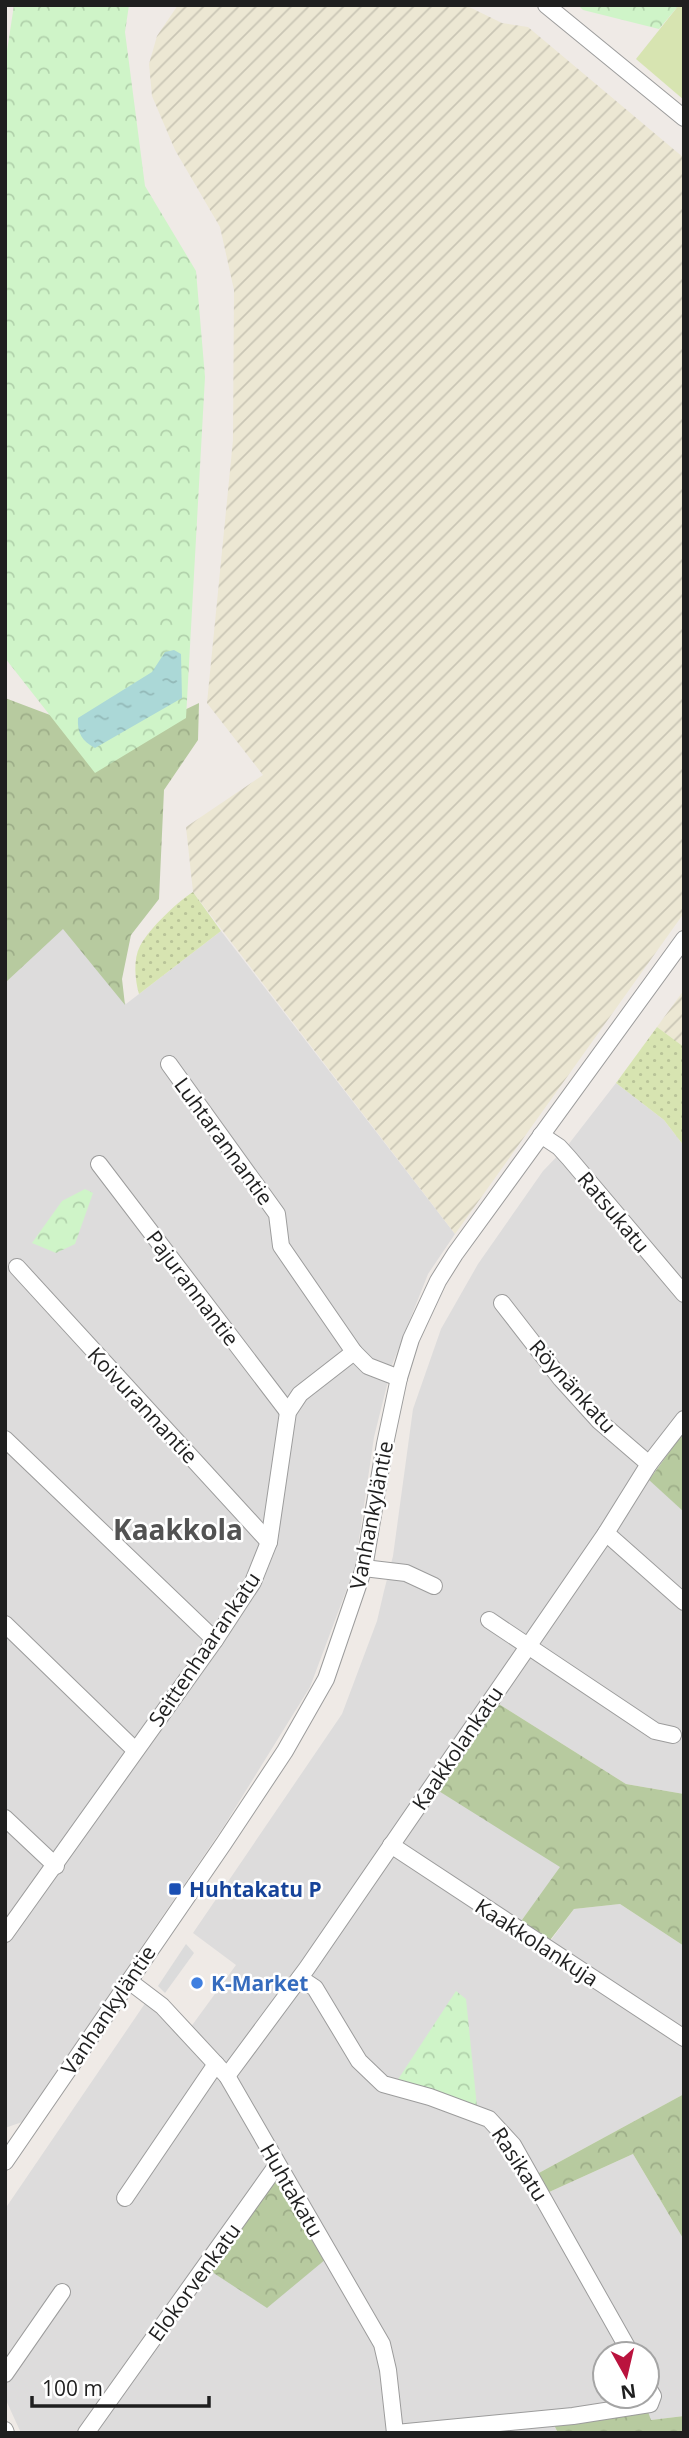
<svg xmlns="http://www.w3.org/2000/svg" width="689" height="2438" font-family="'Open Sans',sans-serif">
  <defs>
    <pattern id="farmland-furrows" width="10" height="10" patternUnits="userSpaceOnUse" patternTransform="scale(1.75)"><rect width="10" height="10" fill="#ece7d3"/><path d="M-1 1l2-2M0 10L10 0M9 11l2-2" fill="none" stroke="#cac6b5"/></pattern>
    <pattern id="grass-dots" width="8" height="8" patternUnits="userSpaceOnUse" patternTransform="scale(1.75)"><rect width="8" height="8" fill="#d7e4b1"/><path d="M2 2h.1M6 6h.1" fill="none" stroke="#b8c398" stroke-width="1.8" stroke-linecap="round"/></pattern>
    <pattern id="forest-crowns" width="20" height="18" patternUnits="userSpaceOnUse" patternTransform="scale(1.75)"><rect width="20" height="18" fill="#b7ca9f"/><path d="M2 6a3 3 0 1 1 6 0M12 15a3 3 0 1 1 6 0" fill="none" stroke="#9dad88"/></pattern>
    <pattern id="park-crowns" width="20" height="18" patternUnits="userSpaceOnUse" patternTransform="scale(1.75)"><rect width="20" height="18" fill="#cff4c8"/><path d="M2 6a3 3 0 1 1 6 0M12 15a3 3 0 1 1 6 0" fill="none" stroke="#b1d1ab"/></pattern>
    <pattern id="water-ripples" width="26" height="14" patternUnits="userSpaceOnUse" patternTransform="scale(1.75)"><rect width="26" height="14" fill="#abd8d7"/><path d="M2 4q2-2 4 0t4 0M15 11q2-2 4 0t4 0" fill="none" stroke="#93b9b8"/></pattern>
  </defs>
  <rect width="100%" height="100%" fill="#efeae6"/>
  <g fill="#dddcdc" fill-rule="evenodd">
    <path d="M63,928l63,76 95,-73 234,303 -27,40 -36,91 -18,72 -19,130 -45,120 -86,139 -202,296 -17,6v-1145z"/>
    <path d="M616,1083l48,37 20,26v648l-58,-10 -132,-83 67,166 -42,57 29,20 26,-35 46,-5 64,42v148l-147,80 10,19 86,-39 51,86v176l-33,4 -99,2 6,11h-537l-16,-35v-189l143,-210 37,36 51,-70 -43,-32 149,-219 35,-93 7,-30 9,-35 20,-147 28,-80 37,-65 65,-93 25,-26zM605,2354h42v42h-42z"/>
  </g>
  <g fill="url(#farmland-furrows)">
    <path d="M178,5h287l37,18 26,4 156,131v755l-229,321 -262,-342 -7,-65 77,-52 -56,-72 26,-263 1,-150 -14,-63 -45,-77 -23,-54 -3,-32 8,-28z"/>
    <path d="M684,990v57l-27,-20z"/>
  </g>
  <g fill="url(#grass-dots)">
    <path d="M193,892l28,39 -82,63c-4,-14 -6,-35 1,-48 9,-17 37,-44 53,-54z"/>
    <path d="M657,1027l27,20v99l-20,-26 -48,-37z"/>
  </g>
  <g fill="url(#forest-crowns)">
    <path d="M5,698l61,23 24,34 109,-52 -1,37 -34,50 -5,109 -28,36 -9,44 3,26 -62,-76 -58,54z"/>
    <path d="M684,1432v80l-35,-32z"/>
    <path d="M494,1701l132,83 58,10v152l-64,-42 -46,5 -27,35 -28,-20 41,-57 -126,-79z"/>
    <path d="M684,2094v146l-51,-86 -86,39 -10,-19z"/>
    <path d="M277,2177l49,82 -59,49 -58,-38z"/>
    <path d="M647,2409l4,11 33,-4v17h-126l-6,-12z"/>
  </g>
  <g fill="url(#park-crowns)">
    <path d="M14,5h115l-4,27 20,154 51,85 9,106 -19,341 -91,55 -90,-115v-594z"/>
    <path d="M578,5h101l-20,24 -76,-19z"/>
    <path d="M85,1189l8,4 -18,51 -19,9 -24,-10 30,-42z"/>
    <path d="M456,1991l10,8 11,108 -80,-26z"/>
  </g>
  <path fill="#d7e4b1" d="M679,5h5v95l-48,-41z"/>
  <path fill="#dbdbdb" d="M186,1944l8,9 -29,40 -7,-7z"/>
  <path fill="url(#water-ripples)" d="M174,650l7,4 1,44 -87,50c-13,-7 -18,-15 -17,-30l74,-46 13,-20z"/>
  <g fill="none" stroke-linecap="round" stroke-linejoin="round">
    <g stroke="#9c9c9c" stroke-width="18">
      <g id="minor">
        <path d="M546,5l138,113"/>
        <path d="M169,1064l108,150 4,32 73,106 14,14 31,12"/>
        <path d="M541,1135l18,12 10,11 115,136"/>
        <path d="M99,1164l189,248"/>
        <path d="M17,1267l252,275"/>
        <path d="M502,1303l59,76 38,42 50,43"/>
        <path d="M5,1439l210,201"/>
        <path d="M606,1533l78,69"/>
        <path d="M364,1568l42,5 28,13"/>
        <path d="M489,1620l166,111 18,4"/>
        <path d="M5,1624l130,126"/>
        <path d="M5,1818l51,48"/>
        <path d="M391,1845l293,193"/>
        <path d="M5,1934l210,-294 38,-58 16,-40 19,-130 12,-18 54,-42"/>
        <path d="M300,1978l15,10 44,73 24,23 47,13 59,22 24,26 118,209"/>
        <path d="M129,1981l33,25 65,70 155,268 6,26 7,63"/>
        <path d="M227,2076l80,-108 299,-435 43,-69 35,-45"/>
        <path d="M5,2162l219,-319 61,-92 41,-72 38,-111 21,-124 14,-66 12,-39 27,-58 17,-27 229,-315"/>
        <path d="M125,2198l91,-134"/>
        <path d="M5,2374l57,-82"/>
        <path d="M5,2430l1,3"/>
        <path d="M86,2433l191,-268"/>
        <path d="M396,2433l177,-17 77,-12 3,-8 -6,-10"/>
      </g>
    </g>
    <use href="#minor" stroke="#fff" stroke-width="16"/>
  </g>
  <rect fill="#1a4fb4" stroke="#fff" stroke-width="2.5" x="168" y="1882" width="14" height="14" rx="3.5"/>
  <circle fill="#3f7fe0" stroke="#fff" stroke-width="2.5" cx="197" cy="1983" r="7"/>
  <g text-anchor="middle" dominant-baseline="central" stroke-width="5" stroke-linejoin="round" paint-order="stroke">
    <g font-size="21" fill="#1f1f1f" stroke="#fff">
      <text transform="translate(224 1141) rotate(54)">Luhtarannantie</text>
      <text transform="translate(614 1212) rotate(50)">Ratsukatu</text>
      <text transform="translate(193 1288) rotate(53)">Pajurannantie</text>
      <text transform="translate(573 1386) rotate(48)">Röynänkatu</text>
      <text transform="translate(143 1405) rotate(47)">Koivurannantie</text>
      <text transform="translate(371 1515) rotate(-79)">Vanhankyläntie</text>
      <text transform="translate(204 1649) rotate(-56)">Seittenhaarankatu</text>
      <text transform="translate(457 1748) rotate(-56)">Kaakkolankatu</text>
      <text transform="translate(537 1942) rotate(33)">Kaakkolankuja</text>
      <text transform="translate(108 2010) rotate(-56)">Vanhankyläntie</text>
      <text transform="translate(520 2164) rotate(57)">Rasikatu</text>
      <text transform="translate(292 2190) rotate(60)">Huhtakatu</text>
      <text transform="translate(194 2282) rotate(-54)">Elokorvenkatu</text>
    </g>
    <g font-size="21" font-weight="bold" fill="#164399" stroke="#fff" text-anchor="start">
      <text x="189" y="1889">Huhtakatu P</text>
    </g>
    <g font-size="21" font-weight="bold" fill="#366cbe" stroke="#fff" text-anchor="start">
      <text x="211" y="1983">K-Market</text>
    </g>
    <g font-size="28" font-weight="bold" fill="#525252" stroke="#fff">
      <text x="178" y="1529">Kaakkola</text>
    </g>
  </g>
  <rect width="689" height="2438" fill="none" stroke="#1f1f1f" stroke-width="14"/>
  <g transform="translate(626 2375) rotate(172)"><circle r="33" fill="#ffffff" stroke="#a5a5a5" stroke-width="2"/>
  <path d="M0-5L12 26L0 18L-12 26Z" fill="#ba133e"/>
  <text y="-10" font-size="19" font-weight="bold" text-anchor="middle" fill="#1f1f1f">N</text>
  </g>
  <path d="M32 2396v10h177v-10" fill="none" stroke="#1f1f1f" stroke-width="3.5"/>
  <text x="42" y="2396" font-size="21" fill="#1f1f1f" stroke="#ffffff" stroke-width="5" paint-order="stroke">100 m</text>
</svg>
